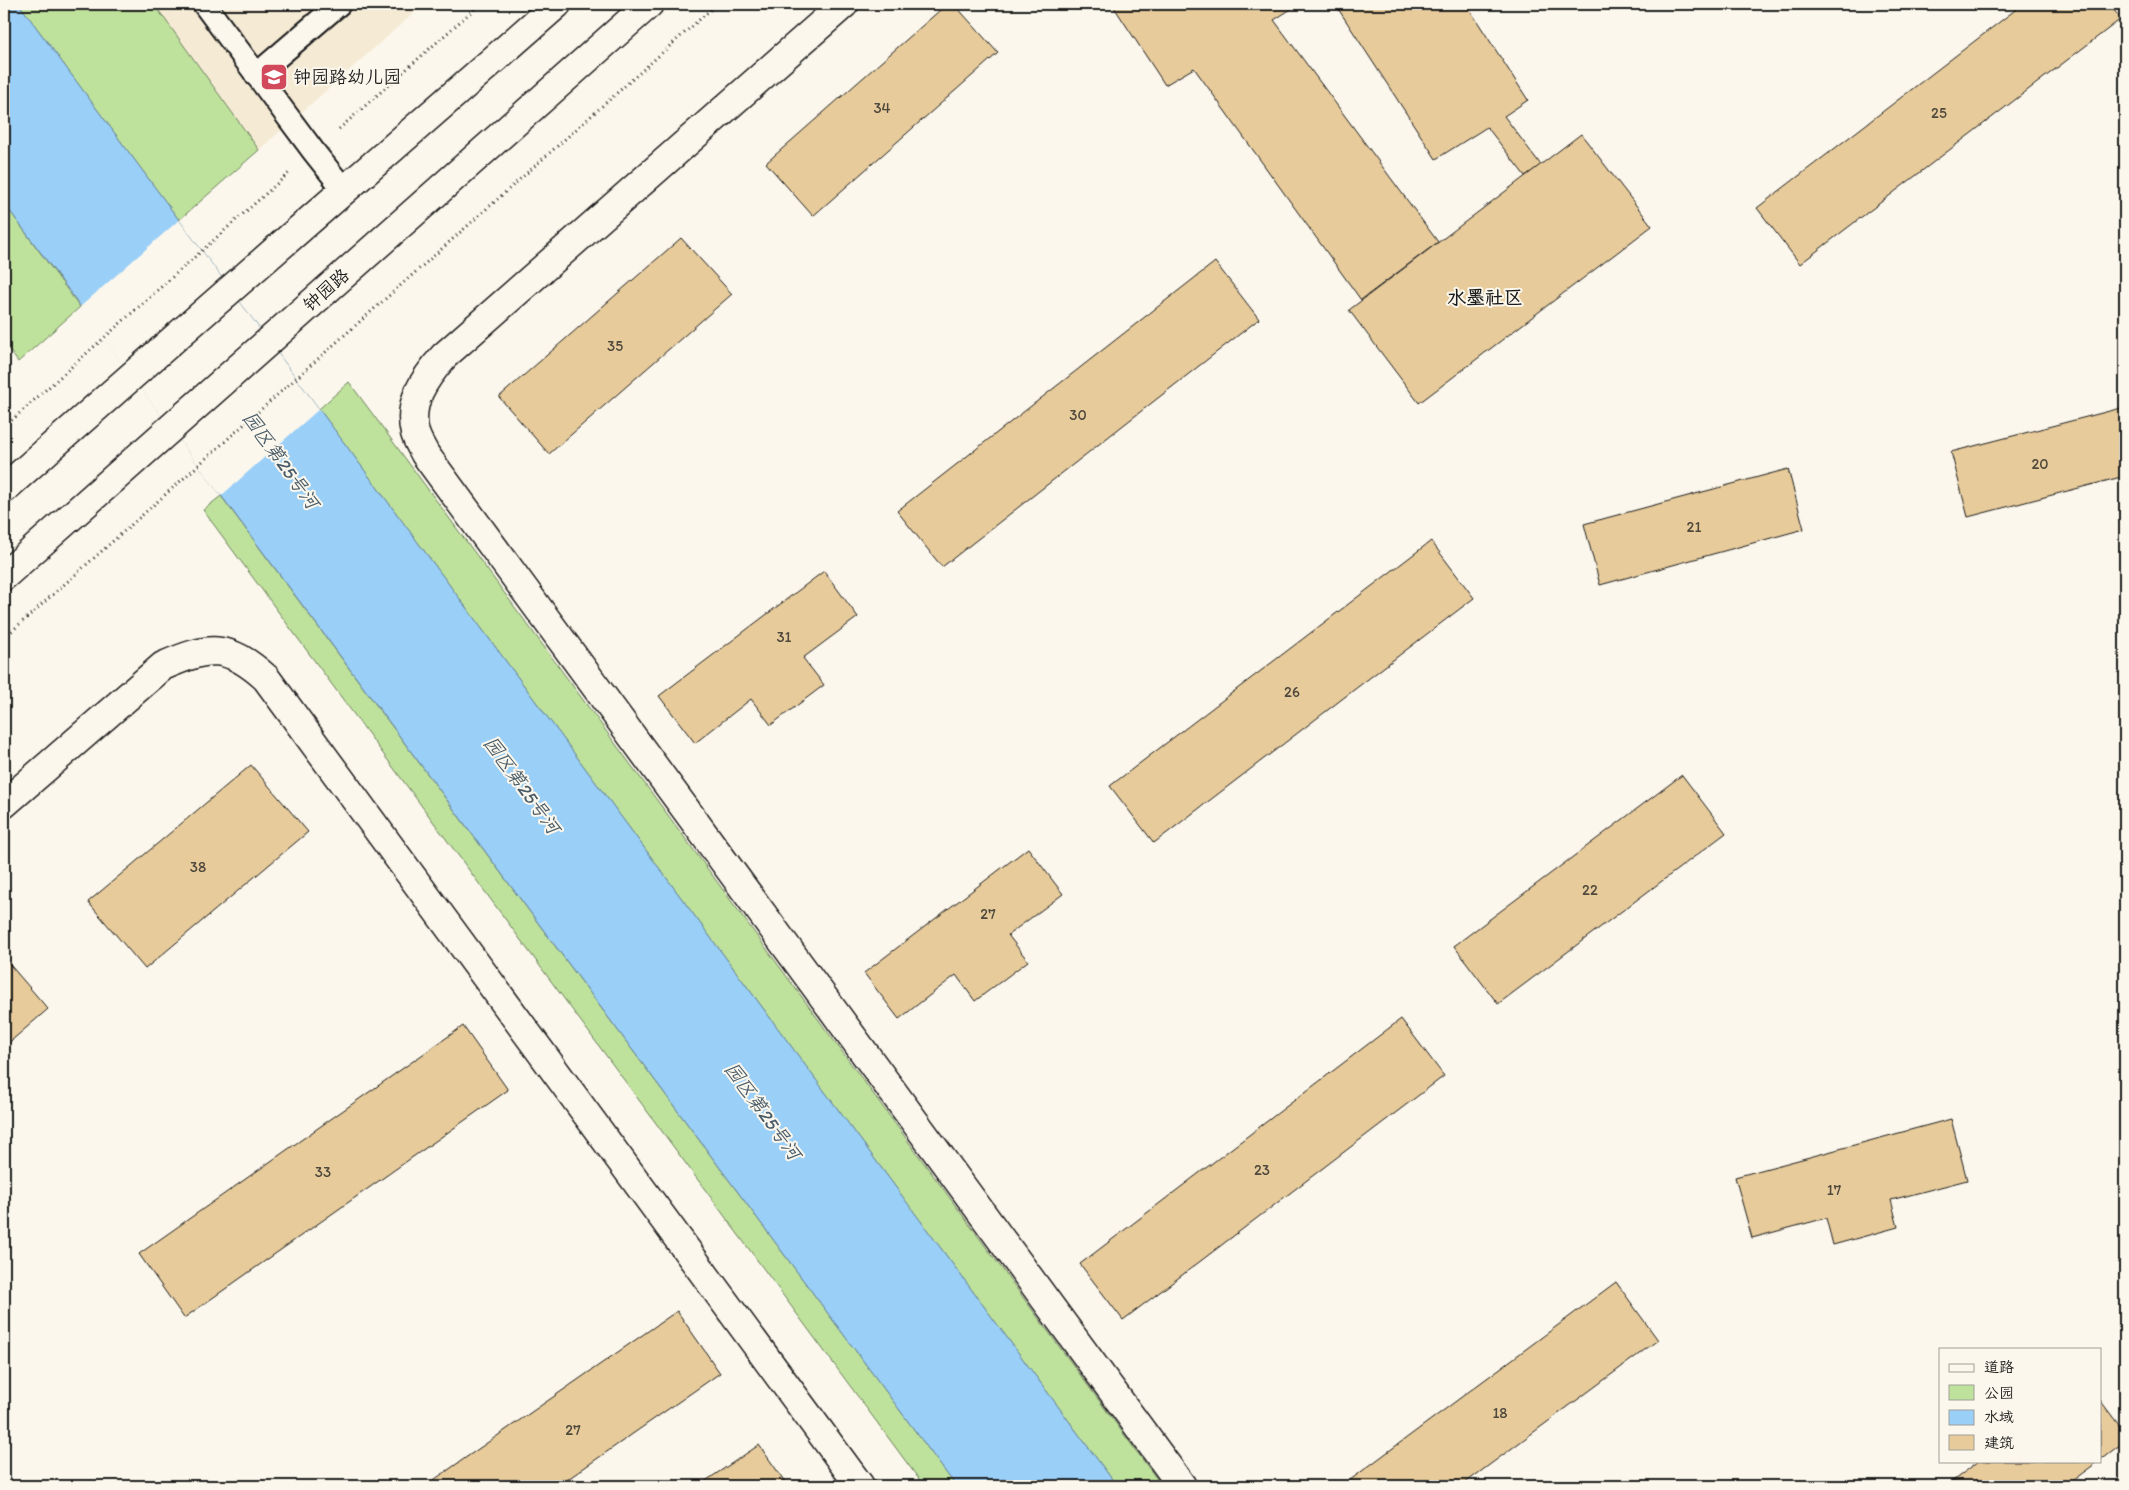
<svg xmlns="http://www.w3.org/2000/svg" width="2129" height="1490" font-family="Itim,'LXGW WenKai TC',sans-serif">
  <rect width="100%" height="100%" fill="#fbf7ec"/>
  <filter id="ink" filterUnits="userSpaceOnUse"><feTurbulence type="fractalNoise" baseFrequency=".02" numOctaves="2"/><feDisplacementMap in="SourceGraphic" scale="10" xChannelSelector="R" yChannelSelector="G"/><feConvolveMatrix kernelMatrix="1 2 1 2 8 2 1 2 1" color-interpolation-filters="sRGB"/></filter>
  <g filter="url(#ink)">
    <path fill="#f5ead4" d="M154,4h270l-165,146z"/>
    <g fill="#bee29c" stroke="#6d7f5c">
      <path d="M19,4h135l105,146 -80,70z"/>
      <path d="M4,203l76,104 -62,55 -14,-19z"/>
      <path d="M349,382l813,1104h-45l-798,-1077z"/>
      <path d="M221,496l735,990h-32l-721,-976z"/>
    </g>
    <path fill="#9acff8" stroke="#6887a0" d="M4,4h15l1098,1482h-161l-952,-1283z"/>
    <path fill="#fbf7ec" d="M179,220l140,189 -98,87 -141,-189z"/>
    <g fill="#e7cb9b" stroke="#1c1c1c">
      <path d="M947,4h7l44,49 -185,163 -47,-53z"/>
      <path d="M1112,4h187l-25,16 164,222 -77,58 -167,-232 -29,17z"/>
      <path d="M1335,4h131l62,96 -24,16 37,49 -16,11 -38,-49 -51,32z"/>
      <path d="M2023,4h86l12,15 -321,245 -43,-56z"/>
      <path d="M1581,134l71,92 -233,177 -70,-93z"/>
      <path d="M681,238l51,56 -183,160 -50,-57z"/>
      <path d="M1215,262l44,57 -317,248 -45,-56z"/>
      <path d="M2125,407v69l-157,41 -17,-65z"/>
      <path d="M1788,469l16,60 -204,56 -16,-61z"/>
      <path d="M1431,541l43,57 -320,245 -44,-57z"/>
      <path d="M824,571l34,46 -55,41 21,27 -53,40 -20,-26 -56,44 -36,-47z"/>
      <path d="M251,765l57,67 -163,137 -57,-67z"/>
      <path d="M1682,775l44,58 -228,171 -44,-58z"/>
      <path d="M1028,848l35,46 -55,41 20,26 -53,40 -19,-26 -57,44 -35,-46z"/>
      <path d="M5,959l43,50 -44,38v-87z"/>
      <path d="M1401,1019l43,57 -321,244 -43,-56z"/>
      <path d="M463,1026l45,64 -324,228 -45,-64z"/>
      <path d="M1951,1119l16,61 -76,20 7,27 -65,18 -7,-27 -74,20 -17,-61z"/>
      <path d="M1616,1282l42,58 -197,146h-119z"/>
      <path d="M677,1311l43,62 -162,113h-133z"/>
      <path d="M2100,1400l25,33v8l-25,19z"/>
      <path d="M759,1445l29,41h-85l-2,-2z"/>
      <path d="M1979,1461h120l-34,25h-119z"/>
    </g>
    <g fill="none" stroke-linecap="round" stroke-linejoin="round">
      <g stroke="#1c1c1c" stroke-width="26">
        <g id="lane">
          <path d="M204,4l110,148 31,39"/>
          <path d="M256,75l83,-71"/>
        </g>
      </g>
      <g stroke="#1c1c1c" stroke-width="31">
        <g id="street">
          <path d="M844,4l-400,352c-19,22 -37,46 -29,77 2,7 7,15 10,21l757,1032"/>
          <path d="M4,804l159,-138c46,-20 64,-23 103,12l594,808"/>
        </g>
      </g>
      <g stroke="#1c1c1c" stroke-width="31">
        <g id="primary">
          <path d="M4,489c183,-163 369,-323 553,-485"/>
          <path d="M4,576l645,-572"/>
        </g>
      </g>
      <g stroke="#1c1c1c" stroke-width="3" stroke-dasharray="1 4" stroke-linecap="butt">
        <path d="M339,129l141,-125"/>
        <path d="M4,427l285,-254"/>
        <path d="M4,638l713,-634"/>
      </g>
      <use href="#lane" stroke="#fbf7ec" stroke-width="22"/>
      <use href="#street" stroke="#fbf7ec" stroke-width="28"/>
      <use href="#primary" stroke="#fbf7ec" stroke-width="28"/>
    </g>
  </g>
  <defs>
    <g id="school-square" transform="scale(1.4375)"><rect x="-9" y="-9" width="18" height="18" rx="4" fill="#d1495b" stroke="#fbf7ec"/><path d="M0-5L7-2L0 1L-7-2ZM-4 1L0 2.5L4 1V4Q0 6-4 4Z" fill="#fff"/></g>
  </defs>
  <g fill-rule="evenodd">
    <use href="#school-square" x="274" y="77"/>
  </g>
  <g text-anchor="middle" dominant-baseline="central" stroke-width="4" stroke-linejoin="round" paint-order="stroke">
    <g font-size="15" fill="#4f483c">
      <text x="882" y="108">34</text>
      <text x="1939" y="113">25</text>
      <text x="615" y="346">35</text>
      <text x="1078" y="415">30</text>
      <text x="2040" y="464">20</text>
      <text x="1694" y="527">21</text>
      <text x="784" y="637">31</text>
      <text x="1292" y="692">26</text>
      <text x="198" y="867">38</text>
      <text x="1590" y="890">22</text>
      <text x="988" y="914">27</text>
      <text x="1262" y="1170">23</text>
      <text x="323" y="1172">33</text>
      <text x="1834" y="1190">17</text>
      <text x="1500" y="1413">18</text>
      <text x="573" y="1430">27</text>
    </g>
    <g font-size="18" fill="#1c1c1c" stroke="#fbf7ec" text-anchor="start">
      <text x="293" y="77">钟园路幼儿园</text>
    </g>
    <g font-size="18" fill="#1c1c1c" stroke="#fbf7ec">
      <text transform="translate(326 290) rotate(-41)">钟园路</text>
    </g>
    <g font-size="19" font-weight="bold" fill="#1c1c1c" stroke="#fbf7ec">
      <text x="1485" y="297">水墨社区</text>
    </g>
    <g font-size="19" font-style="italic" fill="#485b69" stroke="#fbf7ec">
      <text transform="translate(281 460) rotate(54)">园区第25号河</text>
      <text transform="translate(522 785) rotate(54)">园区第25号河</text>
      <text transform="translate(763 1111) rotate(54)">园区第25号河</text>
    </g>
  </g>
  <rect width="2129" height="1490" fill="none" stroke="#fbf7ec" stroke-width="20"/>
  <rect x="10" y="10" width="2109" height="1470" fill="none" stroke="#1c1c1c" stroke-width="2" filter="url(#ink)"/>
  <rect x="1939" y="1348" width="162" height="115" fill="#fbf7ec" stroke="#a29f99"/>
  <rect x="1949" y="1364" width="25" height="8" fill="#fbf7ec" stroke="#a29f99"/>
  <text x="1984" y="1372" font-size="15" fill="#1c1c1c">道路</text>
  <rect x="1949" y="1385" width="25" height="15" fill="#bee29c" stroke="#a29f99"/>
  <text x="1984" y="1398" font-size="15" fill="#1c1c1c">公园</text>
  <rect x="1949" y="1410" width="25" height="15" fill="#9acff8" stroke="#a29f99"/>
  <text x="1984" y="1422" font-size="15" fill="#1c1c1c">水域</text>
  <rect x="1949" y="1435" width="25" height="15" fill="#e7cb9b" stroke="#a29f99"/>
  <text x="1984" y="1448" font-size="15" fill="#1c1c1c">建筑</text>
</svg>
